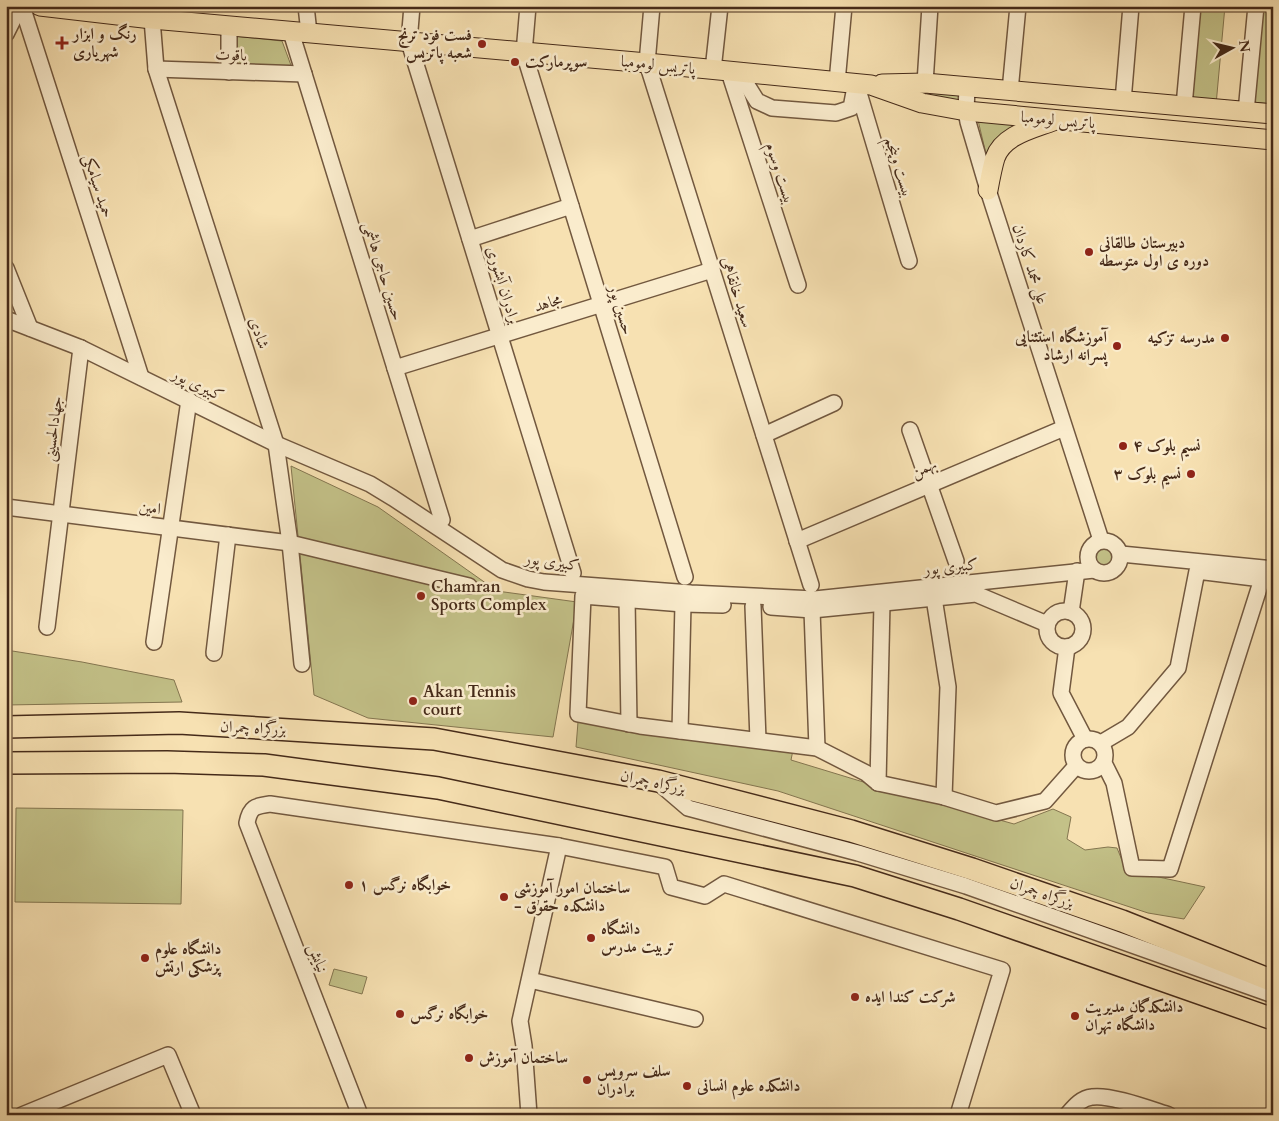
<svg xmlns="http://www.w3.org/2000/svg" width="1279" height="1121" font-family="Cardo,Amiri,serif">
  <rect width="100%" height="100%" fill="#f7e1b2"/>
  <filter id="stains"><feTurbulence type="fractalNoise" baseFrequency=".004" numOctaves="4"/><feColorMatrix values="0 0 0 0 .2 0 0 0 0 .09 0 0 0 0 .02 0 0 0 .5 -.17"/></filter>
  <radialGradient id="worn" r=".72"><stop offset=".6" stop-color="#630" stop-opacity="0"/><stop offset="1" stop-color="#630" stop-opacity=".3"/></radialGradient>
  <g fill="#c3c188" stroke="#847650">
    <path d="M1199,6h26l-9,99 -25,-2z"/>
    <path d="M1260,6h13v98l-21,-2z"/>
    <path d="M234,36l48,5 10,27 -57,-3z"/>
    <path d="M906,86l54,5 -1,11 -55,-8z"/>
    <path d="M977,116l41,6 -32,32z"/>
    <path d="M291,466l87,41 119,84 80,11 -24,135 -185,-19 -54,-23z"/>
    <circle cx="1105" cy="557" r="11"/>
    <path d="M6,650l76,12 92,18 8,22 -176,3z"/>
    <path d="M578,722l215,28 -2,10 69,21 154,43 39,-15 18,8 -4,22 18,11 23,-3 9,1 9,22 79,17 -21,32 -36,-6 -370,-122 -202,-44z"/>
    <path d="M16,808l167,2 -2,94 -166,-2z"/>
    <path d="M334,969l33,8 -5,17 -33,-9z"/>
  </g>
  <g fill="none" stroke-linecap="round" stroke-linejoin="round">
    <g stroke="#72583f" stroke-width="18">
      <g id="minor">
        <path d="M22,6l119,371"/>
        <path d="M306,6l3,27"/>
        <path d="M412,6l-3,36 164,531"/>
        <path d="M528,6l-4,47 161,524"/>
        <path d="M652,6l-5,57 164,522"/>
        <path d="M152,19l4,50 120,375 14,99 12,121"/>
        <path d="M229,26v46"/>
        <path d="M291,32l151,488"/>
        <path d="M6,34l14,-28"/>
        <path d="M156,69l148,5"/>
        <path d="M713,70l7,-64"/>
        <path d="M729,72l69,213"/>
        <path d="M729,72l18,13 10,16 15,7 64,5 15,-5 4,-21"/>
        <path d="M837,82l7,-76"/>
        <path d="M856,83l53,178"/>
        <path d="M925,83l5,-77"/>
        <path d="M967,87l-1,24 2,11 20,68 113,350"/>
        <path d="M1010,91l8,-85"/>
        <path d="M1123,101l8,-95"/>
        <path d="M1184,106l9,-100"/>
        <path d="M1246,112l10,-106"/>
        <path d="M470,239l101,-33"/>
        <path d="M6,268l24,60"/>
        <path d="M6,319l75,29 195,96 94,40 23,14 109,72 26,9 16,3 147,11 124,6 279,-29"/>
        <path d="M395,368l317,-98"/>
        <path d="M910,430l46,131"/>
        <path d="M764,435l70,-32"/>
        <path d="M6,507l284,36 179,43"/>
        <circle cx="1104" cy="557" r="16"/>
        <path d="M797,541l267,-113"/>
        <path d="M1121,554l152,15"/>
        <path d="M934,598l14,89 -4,110"/>
        <path d="M627,599l2,125"/>
        <path d="M723,605l-40,-1 -100,-8 -5,118 62,12 177,22 49,25 12,10 66,14 52,16 49,-12 31,-35"/>
        <path d="M753,606l5,134"/>
        <path d="M771,607l41,3 164,-16 71,30"/>
        <path d="M812,610l5,138"/>
        <circle cx="1065" cy="629" r="18"/>
        <path d="M1071,612l6,-41"/>
        <path d="M47,627l34,-279"/>
        <path d="M154,642l35,-242"/>
        <path d="M1067,647l-6,46 24,46"/>
        <path d="M214,653l14,-118"/>
        <path d="M680,731l3,-127"/>
        <circle cx="1089" cy="755" r="16"/>
        <path d="M1101,743l27,-16 50,-59 19,-97 65,8 -92,290 -38,-1 -18,-85 -10,-20"/>
        <path d="M878,783l4,-180"/>
        <path d="M660,784l28,24 170,45 108,33 307,109"/>
        <path d="M530,980l165,39"/>
        <path d="M22,1115l146,-60 25,60"/>
        <path d="M360,1115l-113,-292c3,-16 8,-17 23,-19l289,42 106,21 6,20 34,9 19,-12 278,86 -44,145"/>
        <path d="M529,1115l-5,-69 -4,-25 39,-175"/>
        <path d="M1067,1115c7,-8 14,-17 25,-18 18,-3 58,12 77,18"/>
      </g>
    </g>
    <g stroke="#452a19" stroke-width="21">
      <g id="major">
        <path d="M40,6l112,13 495,44 224,22 51,18 44,8 307,29"/>
        <path d="M882,84l43,-1 348,31"/>
        <path d="M988,190c2,-11 4,-22 7,-32 8,-23 37,-29 58,-37"/>
      </g>
    </g>
    <g stroke="#452a19" stroke-width="24">
      <g id="highway">
        <path d="M6,727l173,-4 255,16 224,42 193,50 121,38 150,52 151,60"/>
        <path d="M6,763l161,-1 97,3 174,23 417,88 104,33 314,110"/>
      </g>
    </g>
    <use href="#minor" stroke="#faeccd" stroke-width="15"/>
    <use href="#major" stroke="#f7e1b2" stroke-width="19"/>
    <use href="#highway" stroke="#f7e1b2" stroke-width="21"/>
  </g>
  <g fill="#8f2418" stroke="#faeccd" stroke-width="2">
    <path d="M59.5 35.5h5v5h5v5h-5v5h-5v-5h-5v-5h5z"/>
    <circle cx="482" cy="44" r="5"/>
    <circle cx="515" cy="62" r="5"/>
    <circle cx="1089" cy="252" r="5"/>
    <circle cx="1225" cy="338" r="5"/>
    <circle cx="1117" cy="346" r="5"/>
    <circle cx="1123" cy="446" r="5"/>
    <circle cx="1191" cy="474" r="5"/>
    <circle cx="421" cy="596" r="5"/>
    <circle cx="413" cy="701" r="5"/>
    <circle cx="349" cy="885" r="5"/>
    <circle cx="504" cy="897" r="5"/>
    <circle cx="591" cy="938" r="5"/>
    <circle cx="145" cy="958" r="5"/>
    <circle cx="855" cy="997" r="5"/>
    <circle cx="400" cy="1014" r="5"/>
    <circle cx="1075" cy="1016" r="5"/>
    <circle cx="469" cy="1058" r="5"/>
    <circle cx="587" cy="1080" r="5"/>
    <circle cx="687" cy="1086" r="5"/>
  </g>
  <g text-anchor="middle" dominant-baseline="central" stroke-width="5" stroke-linejoin="round" paint-order="stroke">
    <g font-size="16" font-weight="bold" fill="#452a19" stroke="#faeccd" text-anchor="start">
      <text x="73" y="34">رنگ و ابزار<tspan x="73" dy="18">شهریاری</tspan></text>
      <text x="472" y="35" text-anchor="end">فست فود ترنج<tspan x="472" dy="18">شعبه پاتریس</tspan></text>
      <text x="525" y="62">سوپرمارکت</text>
      <text x="1099" y="243">دبیرستان طالقانی<tspan x="1099" dy="18">دوره ی اول متوسطه</tspan></text>
      <text x="1107" y="337" text-anchor="end">آموزشگاه استثنایی<tspan x="1107" dy="18">پسرانه ارشاد</tspan></text>
      <text x="1215" y="338" text-anchor="end">مدرسه تزکیه</text>
      <text x="1133" y="446">نسیم بلوک ۴</text>
      <text x="1181" y="474" text-anchor="end">نسیم بلوک ۳</text>
      <text x="431" y="587">Chamran<tspan x="431" dy="18">Sports Complex</tspan></text>
      <text x="423" y="692">Akan Tennis<tspan x="423" dy="18">court</tspan></text>
      <text x="359" y="885">خوابگاه نرگس ۱</text>
      <text x="514" y="888">ساختمان امور آموزشی<tspan x="514" dy="18">- دانشکده حقوق</tspan></text>
      <text x="601" y="929">دانشگاه<tspan x="601" dy="18">تربیت مدرس</tspan></text>
      <text x="155" y="949">دانشگاه علوم<tspan x="155" dy="18">پزشکی ارتش</tspan></text>
      <text x="865" y="997">شرکت کندا ایده</text>
      <text x="1085" y="1007">دانشکدگان مدیریت<tspan x="1085" dy="18">دانشگاه تهران</tspan></text>
      <text x="410" y="1014">خوابگاه نرگس</text>
      <text x="479" y="1058">ساختمان آموزش</text>
      <text x="597" y="1071">سلف سرویس<tspan x="597" dy="18">برادران</tspan></text>
      <text x="697" y="1086">دانشکده علوم انسانی</text>
    </g>
    <g font-size="16" fill="#452a19" stroke="#faeccd">
      <text transform="translate(231 55) rotate(2)">یاقوت</text>
      <text transform="translate(658 65) rotate(6)">پاتریس لومومبا</text>
      <text transform="translate(1058 120) rotate(5)">پاتریس لومومبا</text>
      <text transform="translate(899 167) rotate(73)">بیست وپنجم</text>
      <text transform="translate(780 173) rotate(72)">بیست وسوم</text>
      <text transform="translate(98 186) rotate(72)">حمید سیامکی</text>
      <text transform="translate(1030 264) rotate(72)">علی محمد کاردان</text>
      <text transform="translate(383 271) rotate(73)">حسین حاجی هاشمی</text>
      <text transform="translate(503 285) rotate(73)">برادران آبشوری</text>
      <text transform="translate(737 292) rotate(73)">سعید خانقاهی</text>
      <text transform="translate(548 303) rotate(-17)">مجاهد</text>
      <text transform="translate(621 310) rotate(73)">حسین پور</text>
      <text transform="translate(259 333) rotate(72)">شادی</text>
      <text transform="translate(198 385) rotate(26)">کبیری پور</text>
      <text transform="translate(53 429) rotate(-83)">جهادالحسینی</text>
      <text transform="translate(924 468) rotate(-23)">بهمن</text>
      <text transform="translate(150 508) rotate(7)">امین</text>
      <text transform="translate(552 562) rotate(8)">کبیری پور</text>
      <text transform="translate(951 567) rotate(-6)">کبیری پور</text>
      <text transform="translate(253 728) rotate(3)">بزرگراه چمران</text>
      <text transform="translate(653 782) rotate(12)">بزرگراه چمران</text>
      <text transform="translate(1042 893) rotate(19)">بزرگراه چمران</text>
      <text transform="translate(318 958) rotate(69)">نیایش</text>
    </g>
  </g>
  <rect width="1279" height="1121" fill="none" stroke="#f7e1b2" stroke-width="25"/>
  <rect x="8" y="8" width="1264" height="1106" fill="none" stroke="#452a19" stroke-width="2.5"/>
  <rect x="12" y="12" width="1254" height="1096" fill="none" stroke="#452a19"/>
  <g transform="translate(1232 48) rotate(82)" stroke="#faeccd" stroke-width="4" paint-order="stroke">
  <path d="M0-4L9 19L0 12L-9 19Z" fill="#452a19"/>
  <text y="-8" font-size="14" font-weight="bold" text-anchor="middle" fill="#452a19">N</text>
  </g>
  <rect width="100%" height="100%" filter="url(#stains)"/>
  <rect width="100%" height="100%" fill="url(#worn)"/>
</svg>
